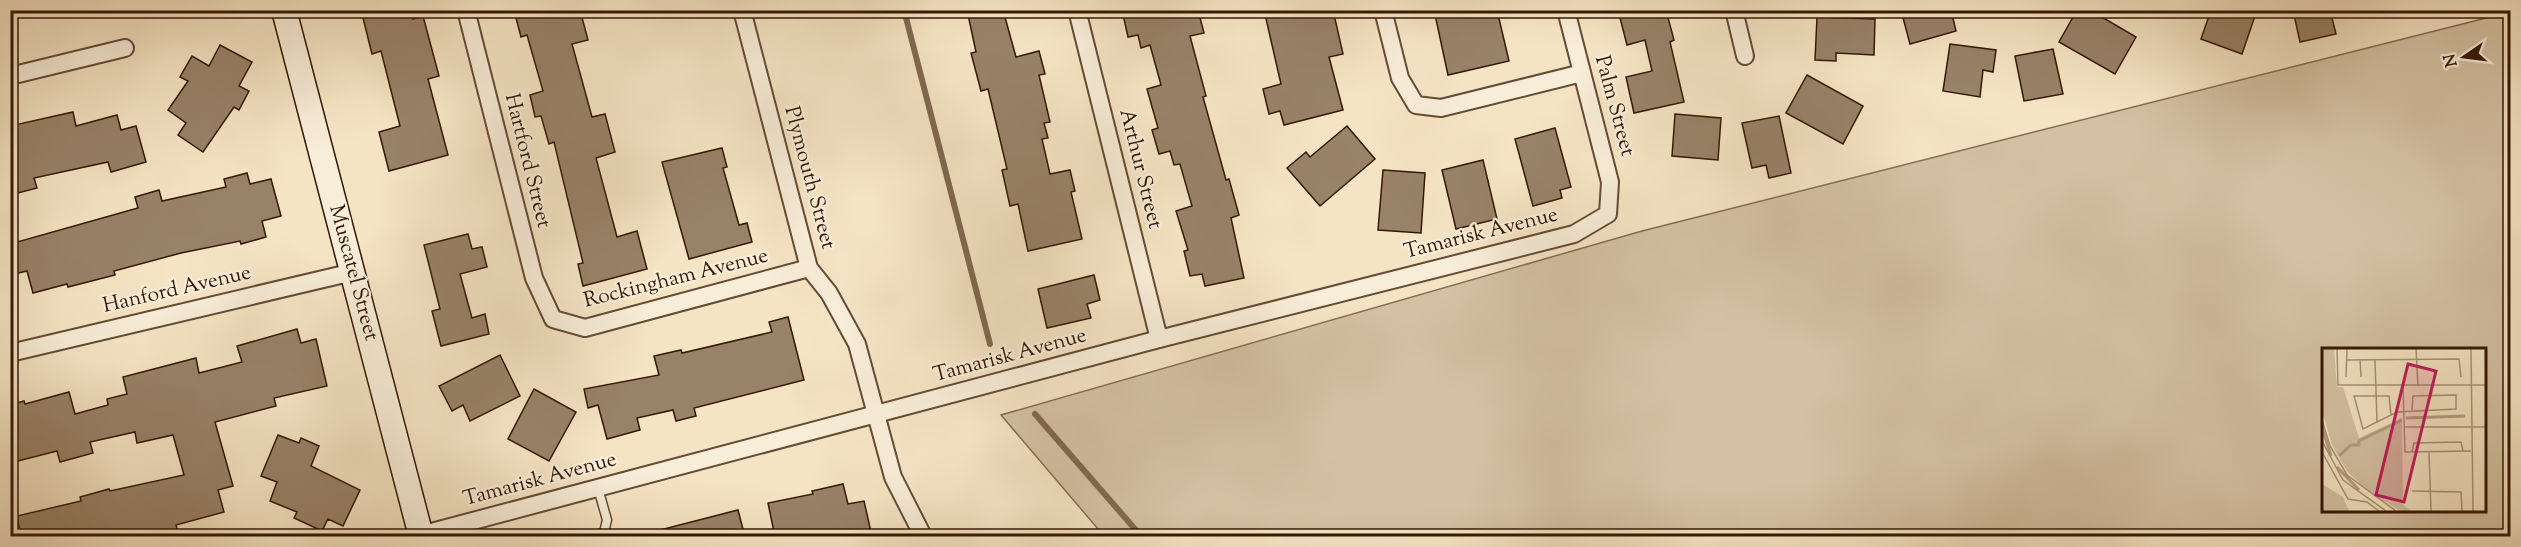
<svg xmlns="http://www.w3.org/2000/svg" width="2521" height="547" font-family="'Sorts Mill Goudy',serif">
  <rect width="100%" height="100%" fill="#f5e4c4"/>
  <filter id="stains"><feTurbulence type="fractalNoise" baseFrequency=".00333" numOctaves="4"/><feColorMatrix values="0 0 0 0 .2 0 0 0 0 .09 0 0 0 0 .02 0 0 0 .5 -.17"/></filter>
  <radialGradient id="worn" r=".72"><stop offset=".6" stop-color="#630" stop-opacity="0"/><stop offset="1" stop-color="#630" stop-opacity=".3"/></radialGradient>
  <path fill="#d4c1a3" stroke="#846c54" stroke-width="1.5" fill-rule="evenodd" d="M2510,12v524h-1406l-103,-121 641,-184zM2323,349h161v161h-161z"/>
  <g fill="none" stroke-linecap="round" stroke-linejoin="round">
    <g stroke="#806950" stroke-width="6">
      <path d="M904,10l86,334"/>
      <path d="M1035,414l106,122"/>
    </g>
  </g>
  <g fill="#988268" stroke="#341804" stroke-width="1.5">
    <path d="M378,10h33l2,9 10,-3 16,60 -11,3 20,76 -59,16 -10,-39 21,-6 -19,-75 -9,3 -10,-40z"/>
    <path d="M544,10h36l8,30 -16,4 20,73 13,-3 10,38 -19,6 21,79 20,-6 10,38 -64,17 -5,-22 5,-1 -29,-121 -5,2 -8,-28 -6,1 -5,-22 13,-4 -16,-56 -6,2 -5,-19z"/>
    <path d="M967,10h36l13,47 23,-6 6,23 -6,1 11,47 -6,1 4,15 -6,1 8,35 20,-4 5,21 -4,1 11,47 -54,12 -10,-47 -8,2 -8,-36 5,-1 -19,-80 -7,2 -10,-38 5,-1z"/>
    <path d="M1122,10h76l6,23 -14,3 16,60 -3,1 23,83 3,-1 10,36 -8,3 13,60 -39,8 -3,-12 -12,2 -6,-25 4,-1 -12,-39 16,-5 -12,-42 -6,1 -4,-14 -11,3 -7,-24 6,-2 -11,-39 14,-4 -11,-40 -9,3 -3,-13 -10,2z"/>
    <path d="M1264,10h69l10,44 -14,3 14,53 -59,15 -4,-14 -11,3 -6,-25 18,-5z"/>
    <path d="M1434,10h63l12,51 -61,14z"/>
    <path d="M1618,10h48l8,30 -4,2 14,60 -50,11 -8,-36 26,-6 -7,-31 -18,5z"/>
    <path d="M1901,10h50l5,21 -46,13z"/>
    <path d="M2077,10h13l46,27 -21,37 -56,-32z"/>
    <path d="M2211,10h46l-15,44 -41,-15z"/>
    <path d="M2293,10h37l6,24 -36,8z"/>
    <path d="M1817,17l58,2 -1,36 -38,-2v8l-21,-1z"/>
    <path d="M1950,44l46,6 -3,22 -10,-2 -3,27 -37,-6z"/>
    <path d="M220,45l32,17 -13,24 10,5 -10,19 -5,-3 -31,45 -25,-17 8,-12 -18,-13 20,-29 -8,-4 12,-21 17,10z"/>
    <path d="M2053,49l10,45 -39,7 -9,-45z"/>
    <path d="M1807,75l56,31 -20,38 -57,-31z"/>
    <path d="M73,112l3,14 41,-11 4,15 15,-4 10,36 -35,10 -3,-10 -74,16 3,10 -27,7v-69z"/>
    <path d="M1675,114l46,4 -3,42 -46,-4z"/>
    <path d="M1779,116l12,57 -22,5 -3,-13 -14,3 -10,-45z"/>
    <path d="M1347,126l28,33 -55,47 -33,-38 19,-16 4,5z"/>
    <path d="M1555,128l16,59 -11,3 2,8 -29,8 -18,-67z"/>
    <path d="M722,148l5,19 -4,1 16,57 8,-2 5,19 -63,17 -27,-97z"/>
    <path d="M1483,160l14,59 -41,10 -14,-59z"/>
    <path d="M1383,170l42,3 -4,60 -43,-3z"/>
    <path d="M247,173l3,11 21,-5 10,37 -19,5 4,16 -25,7 -1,-3 -59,12 -67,18 1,4 -47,12 -1,-3 -34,9 -6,-22 -17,4v-31l128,-36 -3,-11 24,-7 3,11 64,-14 -2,-8z"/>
    <path d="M468,234l4,15 10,-2 5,20 -27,7 12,44 13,-4 4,20 -48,12 -9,-35 8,-2 -16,-64z"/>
    <path d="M1094,275l6,25 -13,4 4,14 -44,10 -9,-39z"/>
    <path d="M788,317l16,63 -110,28 2,8 -20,5 -3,-11 -36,8 3,12 -33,9 -9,-34 -10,3 -4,-19 75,-14 -5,-19 27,-6 1,3 90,-21 -3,-10z"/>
    <path d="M297,329l4,14 15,-4 11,47 -53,12 2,8 -61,16 18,64 -15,4 6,22 -48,13 2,8 -17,4h-140l-4,-21 64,-15 -1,-4 29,-8 1,2 74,-16 -11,-40 -36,8 -2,-11 -45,10 3,11 -33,9 -3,-11 -47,12v-58l14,-4 1,3 44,-12 6,22 33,-9 -1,-6 20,-5 -4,-17 73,-19 3,15 43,-11 -5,-16z"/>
    <path d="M500,355l20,41 -50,25 -7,-16 -11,6 -13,-25z"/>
    <path d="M534,389l42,23 -27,49 -41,-22z"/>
    <path d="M278,435l21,8 2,-5 18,8 -8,20 49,24 -17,36 -15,-7 -6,12 -28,-13 3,-6 -27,-11 7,-19 -16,-6z"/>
    <path d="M843,484l5,20 16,-3 7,31 -22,5h-74l-7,-34 45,-9 -1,-3z"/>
    <path d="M738,510l7,27h-88l-1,-6z"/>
  </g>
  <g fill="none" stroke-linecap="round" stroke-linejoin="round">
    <g stroke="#644b34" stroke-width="11">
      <path id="lane" d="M594,536l10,-4 3,-12 -9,-32"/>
    </g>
    <g stroke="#644b34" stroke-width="20">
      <g id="street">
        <path d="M466,10l68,268 19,41 32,9 224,-60"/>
        <path d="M742,10l67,258 20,25 28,51 36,133 30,59"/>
        <path d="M1077,10l82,329"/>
        <path d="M1383,10l17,68 16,27 25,3 141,-35"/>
        <path d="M1734,10l11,46"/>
        <path d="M10,76l115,-28"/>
        <path d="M10,353l343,-81"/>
        <path d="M420,535l739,-196 415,-105 34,-20 2,-32 -44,-172"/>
      </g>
    </g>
    <g stroke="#341804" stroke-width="27">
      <path id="secondary" d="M284,10l137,526"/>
    </g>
    <use href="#lane" stroke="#f8edd9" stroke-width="8"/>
    <use href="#street" stroke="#f8edd9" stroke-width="16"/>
    <use href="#secondary" stroke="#f8edd9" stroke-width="24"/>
  </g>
  <g text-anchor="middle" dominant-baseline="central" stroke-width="4.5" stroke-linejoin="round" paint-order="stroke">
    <g font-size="21" fill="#341804" stroke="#f8edd9">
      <text transform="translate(1614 106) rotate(75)">Palm Street</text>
      <text transform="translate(527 161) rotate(76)">Hartford Street</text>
      <text transform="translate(1140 169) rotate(76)">Arthur Street</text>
      <text transform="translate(809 178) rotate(75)">Plymouth Street</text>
      <text transform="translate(1481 234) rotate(-14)">Tamarisk Avenue</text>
      <text transform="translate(353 273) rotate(75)">Muscatel Street</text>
      <text transform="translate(676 279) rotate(-14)">Rockingham Avenue</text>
      <text transform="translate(177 290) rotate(-13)">Hanford Avenue</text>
      <text transform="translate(1010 356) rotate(-15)">Tamarisk Avenue</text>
      <text transform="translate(540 480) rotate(-15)">Tamarisk Avenue</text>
    </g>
  </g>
  <g transform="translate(2322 348)">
    <rect width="164" height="164" fill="#f5e4c4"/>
    <path d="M0,0h12l3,39h6l16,51 43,-20 1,87 8,6h-11l-32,-20 -21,-20 -15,-26 -10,-35zM0,136l21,13 6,14h-27z" fill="#d4c1a3"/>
    <path fill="none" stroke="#b39f83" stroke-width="3" d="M84,70l59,-2M0,79l9,29M17,108l12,-11h8v-4l43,-21M15,119l22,23"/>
    <path fill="none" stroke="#a89277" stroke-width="1.5" d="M15,0l1,37h148M94,0l2,38M149,0l2,163M38,11l1,18M24,12l113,-1 2,18M53,12l2,62M24,29l1,-29M81,38l2,66 66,-1M69,67l-2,-19h-35l9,33 34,-17 59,-3v-14l-43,1 -1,14M0,72l8,26 17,29 49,36M82,79h82M0,93l21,39 43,31M0,104l26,47 19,3 12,9M90,104l2,-9 47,-1 2,9M107,104l2,59M90,143l49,1 1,19"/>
    <path fill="#c2185b" fill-opacity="0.15" stroke="#c2185b" stroke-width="3" d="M86,16l28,7 -32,131 -28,-7z"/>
    <rect width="164" height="164" fill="none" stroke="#341804" stroke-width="3"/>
  </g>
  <rect width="2521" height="547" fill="none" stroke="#f5e4c4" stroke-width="36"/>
  <rect x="12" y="12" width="2497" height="523" fill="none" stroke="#341804" stroke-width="3"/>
  <rect x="18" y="18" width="2485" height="511" fill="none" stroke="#341804" stroke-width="1.5"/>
  <g transform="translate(2464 57) rotate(256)" stroke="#f8edd9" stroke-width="4.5" paint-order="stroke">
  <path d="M0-4.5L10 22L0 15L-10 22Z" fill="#341804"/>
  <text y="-9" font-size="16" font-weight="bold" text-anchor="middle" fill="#341804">N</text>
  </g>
  <rect width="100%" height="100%" filter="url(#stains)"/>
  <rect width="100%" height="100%" fill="url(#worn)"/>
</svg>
